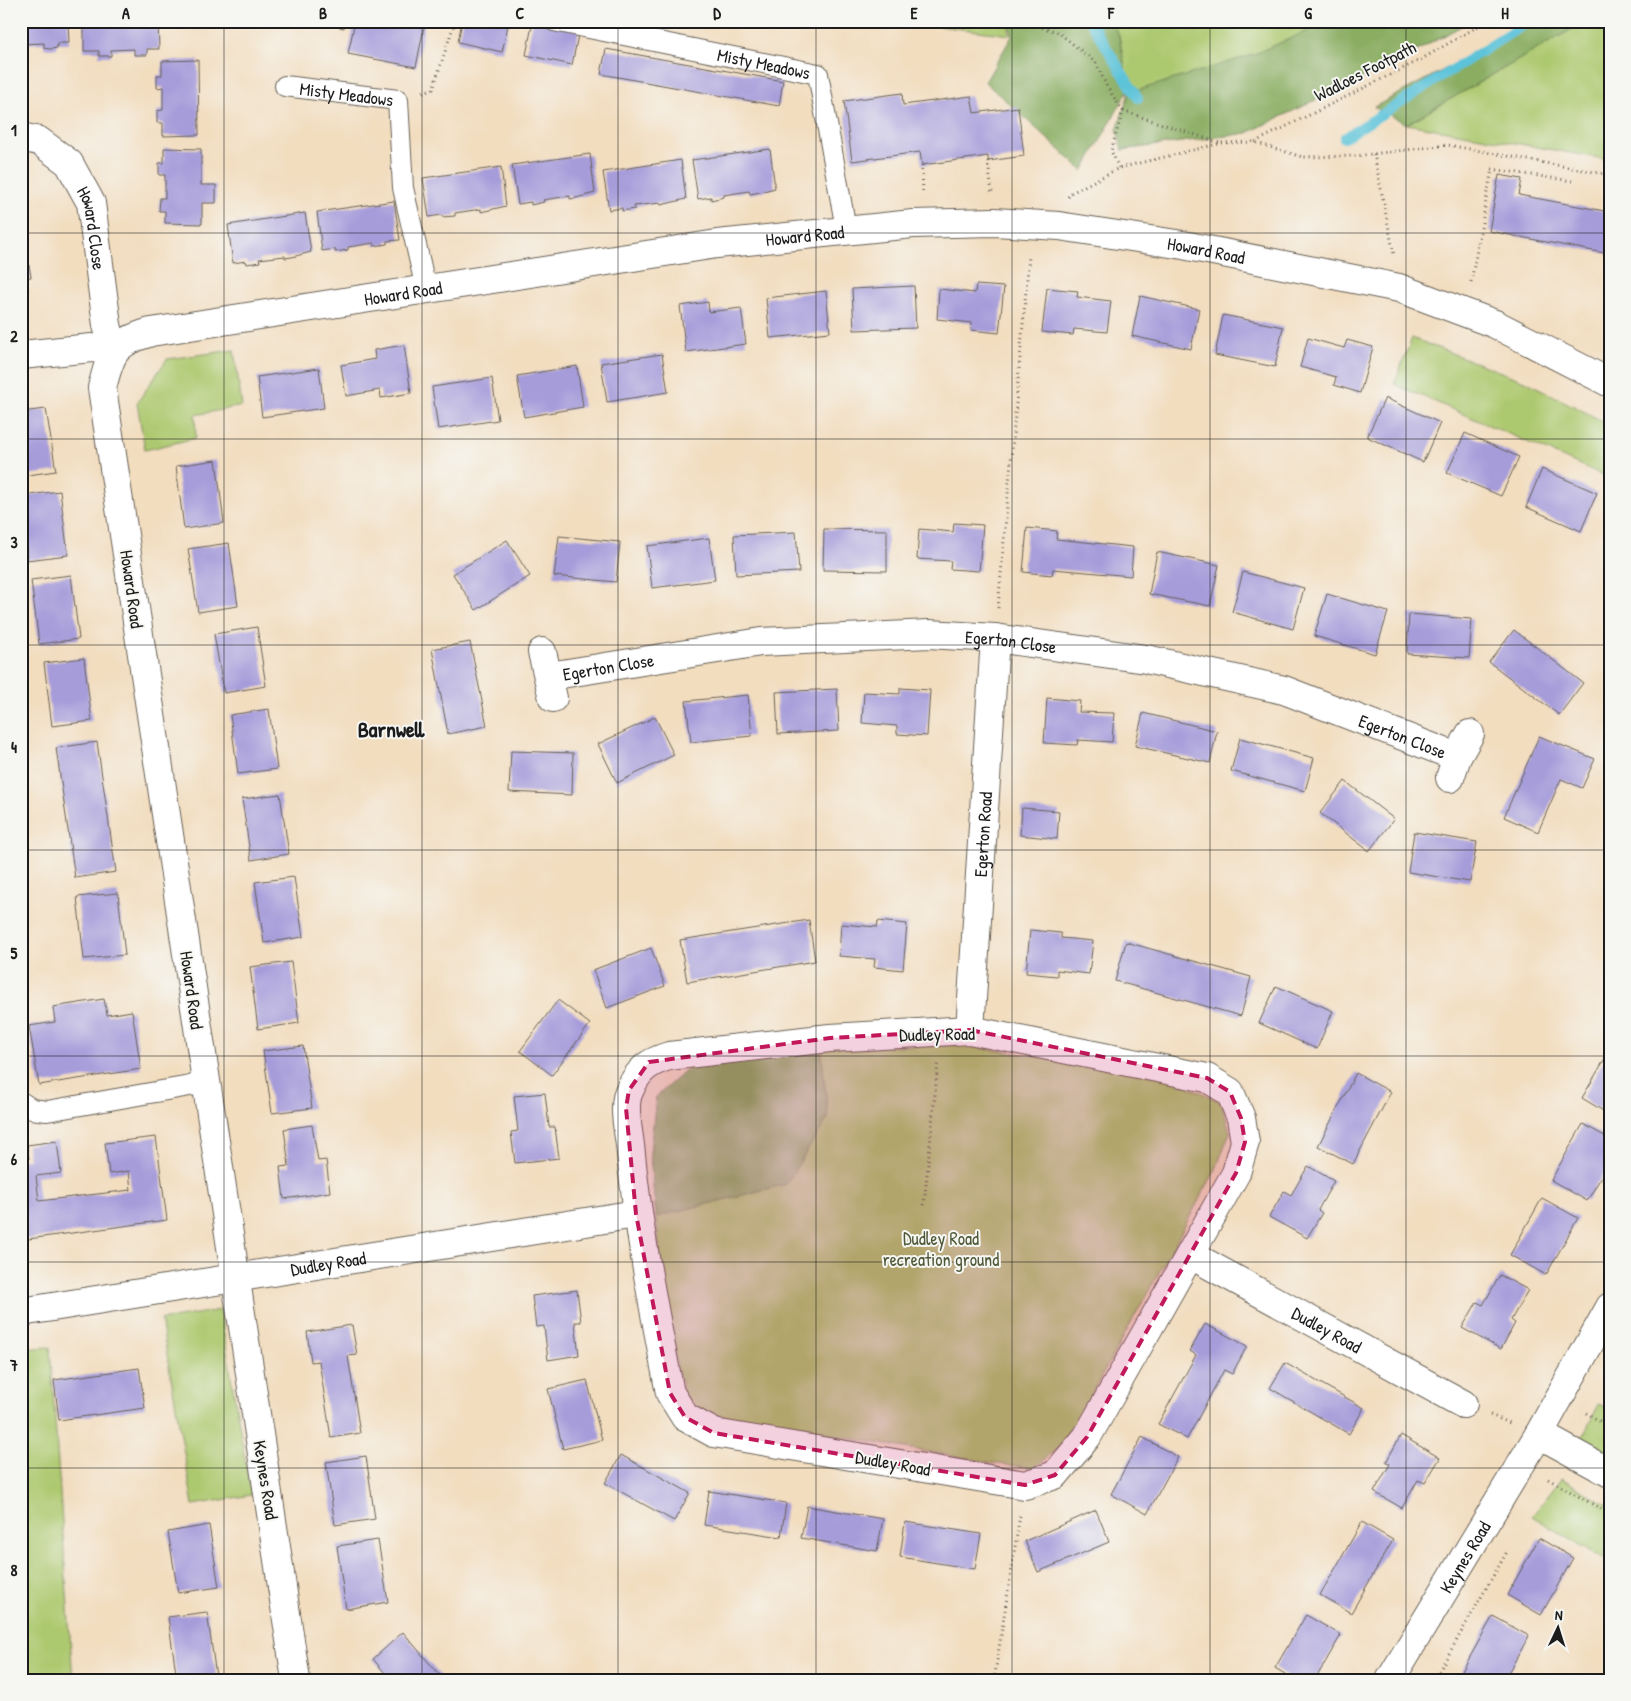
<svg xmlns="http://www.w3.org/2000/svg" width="1631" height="1701" font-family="'Patrick Hand',sans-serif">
  <rect width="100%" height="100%" fill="#f6f6f2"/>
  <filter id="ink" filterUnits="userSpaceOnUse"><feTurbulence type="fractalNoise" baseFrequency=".02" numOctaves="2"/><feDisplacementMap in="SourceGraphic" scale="10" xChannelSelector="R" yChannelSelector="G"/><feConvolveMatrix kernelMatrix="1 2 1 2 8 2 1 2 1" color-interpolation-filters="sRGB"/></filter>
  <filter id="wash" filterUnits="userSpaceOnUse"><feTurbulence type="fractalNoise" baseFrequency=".0096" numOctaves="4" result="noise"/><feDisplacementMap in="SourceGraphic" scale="20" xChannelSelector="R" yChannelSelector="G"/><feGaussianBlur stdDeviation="1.12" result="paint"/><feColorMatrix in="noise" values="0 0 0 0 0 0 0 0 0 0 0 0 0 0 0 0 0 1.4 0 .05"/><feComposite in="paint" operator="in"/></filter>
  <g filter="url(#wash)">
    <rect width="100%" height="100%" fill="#f2ddbf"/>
    <g fill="#adc970" stroke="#647246">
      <path d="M899,21h109l2,14z"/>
      <path d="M1111,21h359l-57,32 -166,80 -125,17 7,-61 -10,-53z"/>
      <path d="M1586,21h24v139l-203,-36z"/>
      <path d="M1412,338l115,44 83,43v53l-216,-94z"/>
      <path d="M234,350l8,56 -47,9 1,23 -51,12 -8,-47 30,-44z"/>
      <path d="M962,1045l207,32 52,25 9,30 -15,39 -150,271 -31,26 -35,-4 -295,-51 -19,-17 -8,-28 -18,-123 -9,-91 6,-57 165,-50z"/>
      <path d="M220,1310l31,185 -58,10 -32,-185z"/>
      <path d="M50,1347l23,333h-52v-331z"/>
      <path d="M1599,1404l11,5v50l-30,-17z"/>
      <path d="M1561,1479l49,27v57l-78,-47z"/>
    </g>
    <g fill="#8aad62" stroke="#53643f">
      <path d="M1010,21h101l8,15 10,53 -46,82 -98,-89 27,-46z"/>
      <path d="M1330,21h140l-57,32 -166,80 -125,17 -5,-20 12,-37 123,-38z"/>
      <path d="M1535,21h51l-179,103 -33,-17z"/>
      <path d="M821,1047l7,71 -42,66 -130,33 -6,-63 6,-57 33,-30z"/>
    </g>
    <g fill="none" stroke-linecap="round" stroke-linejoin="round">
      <g stroke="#5cc3d9" stroke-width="10">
        <path d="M1090,21l48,77"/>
        <path d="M1344,138l186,-117"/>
      </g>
    </g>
    <g id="blocks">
      <g fill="#a69cda">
        <path d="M21,21h47l1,22h-12v5l-7,1 -6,-1v-5l-23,1z"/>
        <path d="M84,21h74l1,28h-12v6h-13v-6l-23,1v6h-12v-5h-15z"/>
        <path d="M314,21h31l-1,7z"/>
        <path d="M355,21l70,1 -9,45 -68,-13z"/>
        <path d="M462,21h47l-7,31 -44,-10z"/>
        <path d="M533,21l46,9 -7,35 -46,-10z"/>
        <path d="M606,49l177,32 -4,25 -178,-32z"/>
        <path d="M198,60l1,75 -36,1v-13h-6v-12l6,-1v-23l-6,1v-13h5v-14z"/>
        <path d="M902,93l1,12 68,-9 3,17 44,-6 6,49 -36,5v-5l-66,9 -2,-13 -68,9 -8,-60z"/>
        <path d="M164,148l37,1v36h15v18h-14v21l-37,-1v-12h-6l1,-13h5v-23h-6v-12h5z"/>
        <path d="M770,149l5,39 -19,5 -6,1 -1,-3 -25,4v2l-13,3v-3l-13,2 -6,-39z"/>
        <path d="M590,154l5,39 -19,5 -6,1v-3l-27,4 1,2 -13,3v-3l-13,2 -6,-39z"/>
        <path d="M681,160l5,39 -25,6 -1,-2 -26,3 1,3 -7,1 -6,1v-3l-13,2 -6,-38z"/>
        <path d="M501,167l5,39 -25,6v-3l-26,4v3l-13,1v-2l-13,2 -6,-39z"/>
        <path d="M1499,175l23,4 -3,16 91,17 -1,42 -120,-23z"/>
        <path d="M394,201l6,39 -13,1v3l-13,2v-3l-26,4v3l-13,2v-3l-13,2 -5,-39z"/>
        <path d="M305,213l6,39 -19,5 -7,1v-2l-26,3 1,3 -13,2 -1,-3 -13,2 -5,-38z"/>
        <path d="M21,230h4l2,13h-6z"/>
        <path d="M21,257l3,9 5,-1 2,12 -5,1 2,14 -7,1z"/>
        <path d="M976,285l28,2 -5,46 -28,-3 1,-7 -35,-4 2,-30 36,4z"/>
        <path d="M914,286l2,42 -62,2 -2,-41z"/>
        <path d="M1047,288l31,3 -1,6 34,4 -4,31 -33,-3 -1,6 -31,-3z"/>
        <path d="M826,291l4,41 -60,6 -4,-40z"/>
        <path d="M1140,296l59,13 -8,40 -59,-13z"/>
        <path d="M708,302l1,10 32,-4 5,36 -60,8 -6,-46z"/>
        <path d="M1223,315l60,12 -8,40 -60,-12z"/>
        <path d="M1308,338l36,10 3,-8 26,7 -13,46 -26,-8 2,-8 -36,-10z"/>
        <path d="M404,345l7,48 -30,5 -1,-8 -34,6 -5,-31 34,-6 -1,-9z"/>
        <path d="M662,354l6,38 -61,10 -6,-39z"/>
        <path d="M577,366l6,41 -59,10 -7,-41z"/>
        <path d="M319,368l5,40 -62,9 -5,-40z"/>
        <path d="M492,378l6,42 -60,9 -6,-42z"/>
        <path d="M1385,398l55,25 -17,39 -56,-25z"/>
        <path d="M46,409l10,62 -35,5v-64z"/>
        <path d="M1465,433l54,24 -18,39 -54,-23z"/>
        <path d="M216,460l8,63 -40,6 -8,-63z"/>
        <path d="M1542,469l55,24 -16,38 -55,-24z"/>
        <path d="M60,491l8,64 -41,5 -6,-64z"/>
        <path d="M954,523l29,2 -4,46 -29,-2 1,-8 -34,-2 2,-30 34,3z"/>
        <path d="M1027,528l30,3 -1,8 77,8 -2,29 -78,-7 -1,6 -29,-3z"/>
        <path d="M824,529l63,1v41l-64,-1z"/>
        <path d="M796,532l3,40 -63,3 -2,-40z"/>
        <path d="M559,536l61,6 -4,40 -62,-6z"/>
        <path d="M709,538l6,42 -63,8 -5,-42z"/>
        <path d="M507,540l23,36 -54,34 -23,-36z"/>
        <path d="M229,543l9,63 -40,6 -10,-63z"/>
        <path d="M1157,552l62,13 -9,41 -61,-12z"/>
        <path d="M1243,572l61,16 -11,41 -61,-17z"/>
        <path d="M71,575l8,64 -40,5 -8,-64z"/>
        <path d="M1327,594l61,18 -13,42 -61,-18z"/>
        <path d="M1409,614l63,5 -3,39 -62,-4z"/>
        <path d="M257,627l9,59 -42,7 -10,-59z"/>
        <path d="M1514,630l69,53 -24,32 -70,-53z"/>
        <path d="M470,642l17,84 -39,8 -16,-85z"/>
        <path d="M84,658l8,63 -40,5 -8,-63z"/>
        <path d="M900,688l30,2 -3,46 -30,-2v-8l-35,-3 2,-31 36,2z"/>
        <path d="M837,689l2,42 -61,3 -2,-42z"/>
        <path d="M748,695l4,41 -61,6 -5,-41z"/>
        <path d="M1047,698l33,3 -1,11 35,1 -2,29 -34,-2 -1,5 -33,-2z"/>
        <path d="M269,709l8,60 -39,5 -8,-59z"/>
        <path d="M1143,713l74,18 -7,32 -75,-17z"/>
        <path d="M655,717l19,38 -57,28 -19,-39z"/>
        <path d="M1539,736l56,23 -13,29 -21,-9 -23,53 -34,-15z"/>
        <path d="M1240,738l74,20 -9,33 -74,-20z"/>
        <path d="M97,742l19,130 -41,6 -19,-130z"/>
        <path d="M511,751l62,2 -1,42 -63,-3z"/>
        <path d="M1345,781l49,38 -25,32 -49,-38z"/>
        <path d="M280,794l9,60 -38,6 -9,-61z"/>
        <path d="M1022,808l37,3 -2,28 -37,-4z"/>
        <path d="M1414,832l63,10 -7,40 -62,-10z"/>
        <path d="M294,877l9,60 -39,6 -9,-61z"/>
        <path d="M118,893l7,62 -41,4 -7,-62z"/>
        <path d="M809,920l6,41 -128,21 -7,-42z"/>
        <path d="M878,921l29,3 -4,46 -29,-3 1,-8 -36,-3 2,-32 36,3z"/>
        <path d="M1030,930l31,3v5l32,3 -4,33 -32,-4v6l-31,-3z"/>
        <path d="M1126,942l125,35 -10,39 -126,-35z"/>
        <path d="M651,948l14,38 -58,22 -14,-38z"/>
        <path d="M291,962l8,61 -41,6 -8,-62z"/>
        <path d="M1276,986l57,25 -16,38 -58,-26z"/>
        <path d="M104,999l3,16 25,-4 9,58 -102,16 -10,-59 26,-4 -2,-15z"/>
        <path d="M558,1000l32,24 -38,51 -32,-24z"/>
        <path d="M303,1046l9,62 -40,5 -9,-62z"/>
        <path d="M1610,1050v65l-28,-17z"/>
        <path d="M1356,1073l35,19 -38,72 -35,-18z"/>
        <path d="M545,1093l4,34h6l4,31 -44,5 -4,-31 7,-1 -4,-35z"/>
        <path d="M1583,1124l27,15v23l-23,39 -36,-21z"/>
        <path d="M312,1125l6,36 8,-1 4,32 -46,7 -4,-32 9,-1 -5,-37z"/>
        <path d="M156,1137l11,83 -146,20v-80l8,-1 -2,-14 30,-4 4,32 -25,3 3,25 92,-11 -2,-19 -20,3 -4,-31z"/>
        <path d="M1308,1166l26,15 -16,29 4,3 -15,25 -38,-21 15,-26 7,4z"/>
        <path d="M1542,1198l36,20 -32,57 -36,-20z"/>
        <path d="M1500,1275l28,15 -17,30 4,3 -14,26 -39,-21 15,-26 6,3z"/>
        <path d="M577,1290l4,32h-6l4,33 -31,5 -4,-34 -8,1 -4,-31z"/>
        <path d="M1205,1324l42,22 -15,28 -8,-4 -37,69 -29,-15 38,-69 -6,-4z"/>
        <path d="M352,1325l5,30 -9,1 12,77 -29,5 -12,-77 -8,1 -4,-30z"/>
        <path d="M1285,1363l79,45 -15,26 -79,-46z"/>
        <path d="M139,1368l6,40 -86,12 -5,-40z"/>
        <path d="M587,1380l15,60 -39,9 -15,-60z"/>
        <path d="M1401,1435l39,23 -15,25 -7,-3 -16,28 -28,-16 16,-28 -4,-2z"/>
        <path d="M1142,1437l36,20 -31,57 -36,-20z"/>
        <path d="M621,1455l69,38 -16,28 -69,-38z"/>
        <path d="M366,1456l9,63 -40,6 -9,-63z"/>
        <path d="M709,1491l77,12 -5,34 -77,-12z"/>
        <path d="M807,1506l76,13 -6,32 -76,-13z"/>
        <path d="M1096,1510l13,32 -71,30 -13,-31z"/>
        <path d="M905,1522l76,12 -6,35 -75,-12z"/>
        <path d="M1362,1522l31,18 -42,73 -31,-18z"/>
        <path d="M209,1525l10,62 -41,6 -10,-61z"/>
        <path d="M1539,1538l34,20 -32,57 -34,-20z"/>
        <path d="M378,1540l10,62 -42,7 -9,-63z"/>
        <path d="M207,1612l9,64 -39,4 -9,-63z"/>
        <path d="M1306,1615l35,20 -26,45h-20l-20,-12z"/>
        <path d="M1493,1616l36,20 -25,44h-47z"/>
        <path d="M403,1632l21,25 20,23h-53l-18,-21z"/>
      </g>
    </g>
  </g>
  <g filter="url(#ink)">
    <use href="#blocks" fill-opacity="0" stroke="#676055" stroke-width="1"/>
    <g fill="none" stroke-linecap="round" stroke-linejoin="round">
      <g stroke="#676055" stroke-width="22">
        <g id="lane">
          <path id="s1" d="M554,21l264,53 28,155"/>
          <path id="s2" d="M285,86l113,14 5,88 23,101"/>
          <path d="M21,1102l11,7 15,2 143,-25 15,-5"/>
        </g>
      </g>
      <g stroke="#676055" stroke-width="30">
        <g id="street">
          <path id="s3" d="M21,137l18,4 30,22 22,40 16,122 7,26 -22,-3 -71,7"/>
          <path d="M542,652l11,46"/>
          <path id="s4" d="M549,676l212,-34 168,-8 66,4 151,21 138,31 173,67"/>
          <path d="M1450,778l7,-21 13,-23"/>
          <path d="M970,1030l237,48 23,14 11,26 4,24 -9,31 -149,264 -32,38 -30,10 -311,-52 -29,-16 -15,-24c-16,-83 -32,-164 -40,-248 -2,-17 -8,-41 0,-56 9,-20 19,-27 39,-33l161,-18z"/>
          <path id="s5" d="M970,1030l25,-392"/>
          <path id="s6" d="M1191,1255l272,149"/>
          <path id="s7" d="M21,1312l615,-98"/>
          <path d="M1539,1434l71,39"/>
          <path id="s8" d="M296,1680l-194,-1292c9,-36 12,-45 49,-56l566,-88 196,-20 81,-2 65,4 124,19 216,43 96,36 115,59"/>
          <path id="s9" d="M1390,1680l149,-246 71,-127"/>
        </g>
      </g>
      <g stroke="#676055" stroke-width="3" stroke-dasharray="1 4" stroke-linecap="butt">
        <path d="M910,21h98"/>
        <path d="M1018,21l40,11 38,31 11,24 16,24 -12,40 8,17"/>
        <path d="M988,23l12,3 14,-5"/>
        <path d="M423,92l10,-3 22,-68"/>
        <path d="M1123,111l97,32"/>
        <path d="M1255,142l165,-82 67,-39"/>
        <path d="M1374,154l20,101"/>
        <path d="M988,161l4,32"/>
        <path d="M922,165l1,29"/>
        <path d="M1068,197l3,-4 48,-25 103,-25 32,-1 48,15 53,-1 93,-11 162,30"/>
        <path d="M1471,282l21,-113 80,12"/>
        <path d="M998,608l31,-352"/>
        <path d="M924,1205l14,-142"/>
        <path d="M1586,1413l24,14"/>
        <path d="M1490,1415l20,8"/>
        <path d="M1548,1479l62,35"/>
        <path d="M994,1680l26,-165"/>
        <path d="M1434,1680l74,-130"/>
      </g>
      <use href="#lane" stroke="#fff" stroke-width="20"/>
      <use href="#street" stroke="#fff" stroke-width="28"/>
    </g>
  </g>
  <path fill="#c2185b" fill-opacity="0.2" stroke="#c2185b" stroke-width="4" stroke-dasharray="10 6" stroke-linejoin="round" d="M970,1030l237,48 23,14 11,26 4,24 -9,31 -149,264 -32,38 -30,10 -311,-52 -29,-16 -15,-24 -34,-179 -10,-106 3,-18 20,-28 181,-24z"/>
  <path fill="none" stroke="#1c1c1c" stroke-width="1" stroke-opacity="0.55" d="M224,21v1659M422,21v1659M618,21v1659M816,21v1659M1012,21v1659M1210,21v1659M1406,21v1659M21,233h1589M21,439h1589M21,645h1589M21,850h1589M21,1056h1589M21,1262h1589M21,1468h1589"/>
  <g text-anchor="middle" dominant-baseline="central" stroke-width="4" stroke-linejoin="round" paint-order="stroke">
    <g font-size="18" fill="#1c1c1c" stroke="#f6f6f2">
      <text stroke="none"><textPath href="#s1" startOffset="214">Misty Meadows</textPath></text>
      <text transform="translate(1365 71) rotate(-27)">Wadloes Footpath</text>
      <text stroke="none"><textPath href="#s2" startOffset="62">Misty Meadows</textPath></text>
      <text stroke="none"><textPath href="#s3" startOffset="126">Howard Close</textPath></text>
      <text stroke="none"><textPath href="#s8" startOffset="2048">Howard Road</textPath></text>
      <text stroke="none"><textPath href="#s8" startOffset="2452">Howard Road</textPath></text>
      <text stroke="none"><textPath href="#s8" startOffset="1642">Howard Road</textPath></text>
      <text transform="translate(132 589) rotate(82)">Howard Road</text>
      <text stroke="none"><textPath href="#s4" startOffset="465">Egerton Close</textPath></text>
      <text stroke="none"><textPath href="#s4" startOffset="60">Egerton Close</textPath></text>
      <text stroke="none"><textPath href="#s4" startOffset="870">Egerton Close</textPath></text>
      <text stroke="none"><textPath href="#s5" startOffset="196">Egerton Road</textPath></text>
      <text transform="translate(192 990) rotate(82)">Howard Road</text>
      <text transform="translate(937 1034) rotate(-1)">Dudley Road</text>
      <text stroke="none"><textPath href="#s7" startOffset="311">Dudley Road</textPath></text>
      <text stroke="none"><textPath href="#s6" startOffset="155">Dudley Road</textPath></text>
      <text transform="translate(893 1463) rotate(10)">Dudley Road</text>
      <text transform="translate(266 1480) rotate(81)">Keynes Road</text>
      <text stroke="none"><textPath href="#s9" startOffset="144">Keynes Road</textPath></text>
    </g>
    <g font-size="18" fill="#4f5939" stroke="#f6f6f2">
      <text x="941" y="1238">Dudley Road<tspan x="941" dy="21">recreation ground</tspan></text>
    </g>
    <g font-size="22" font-weight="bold" fill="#1c1c1c" stroke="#f6f6f2">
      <text x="391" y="729">Barnwell</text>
    </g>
  </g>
  <rect width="1631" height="1701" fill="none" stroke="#f6f6f2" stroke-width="55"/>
  <g transform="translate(1558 1628) rotate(4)" stroke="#f6f6f2" stroke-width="4" paint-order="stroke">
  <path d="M0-4L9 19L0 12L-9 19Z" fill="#1c1c1c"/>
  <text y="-8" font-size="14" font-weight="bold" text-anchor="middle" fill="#1c1c1c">N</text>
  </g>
  <rect x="28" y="28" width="1576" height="1646" fill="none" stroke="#1c1c1c" stroke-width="2"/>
  <g font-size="16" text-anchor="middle" font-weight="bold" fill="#1c1c1c">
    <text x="126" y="19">A</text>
    <text x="323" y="19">B</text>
    <text x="520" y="19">C</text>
    <text x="717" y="19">D</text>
    <text x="914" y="19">E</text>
    <text x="1111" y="19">F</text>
    <text x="1308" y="19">G</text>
    <text x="1505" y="19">H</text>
    <text x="14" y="136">1</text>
    <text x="14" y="342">2</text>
    <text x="14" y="548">3</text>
    <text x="14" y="753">4</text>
    <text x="14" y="959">5</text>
    <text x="14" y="1165">6</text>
    <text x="14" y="1371">7</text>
    <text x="14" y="1576">8</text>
  </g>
</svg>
